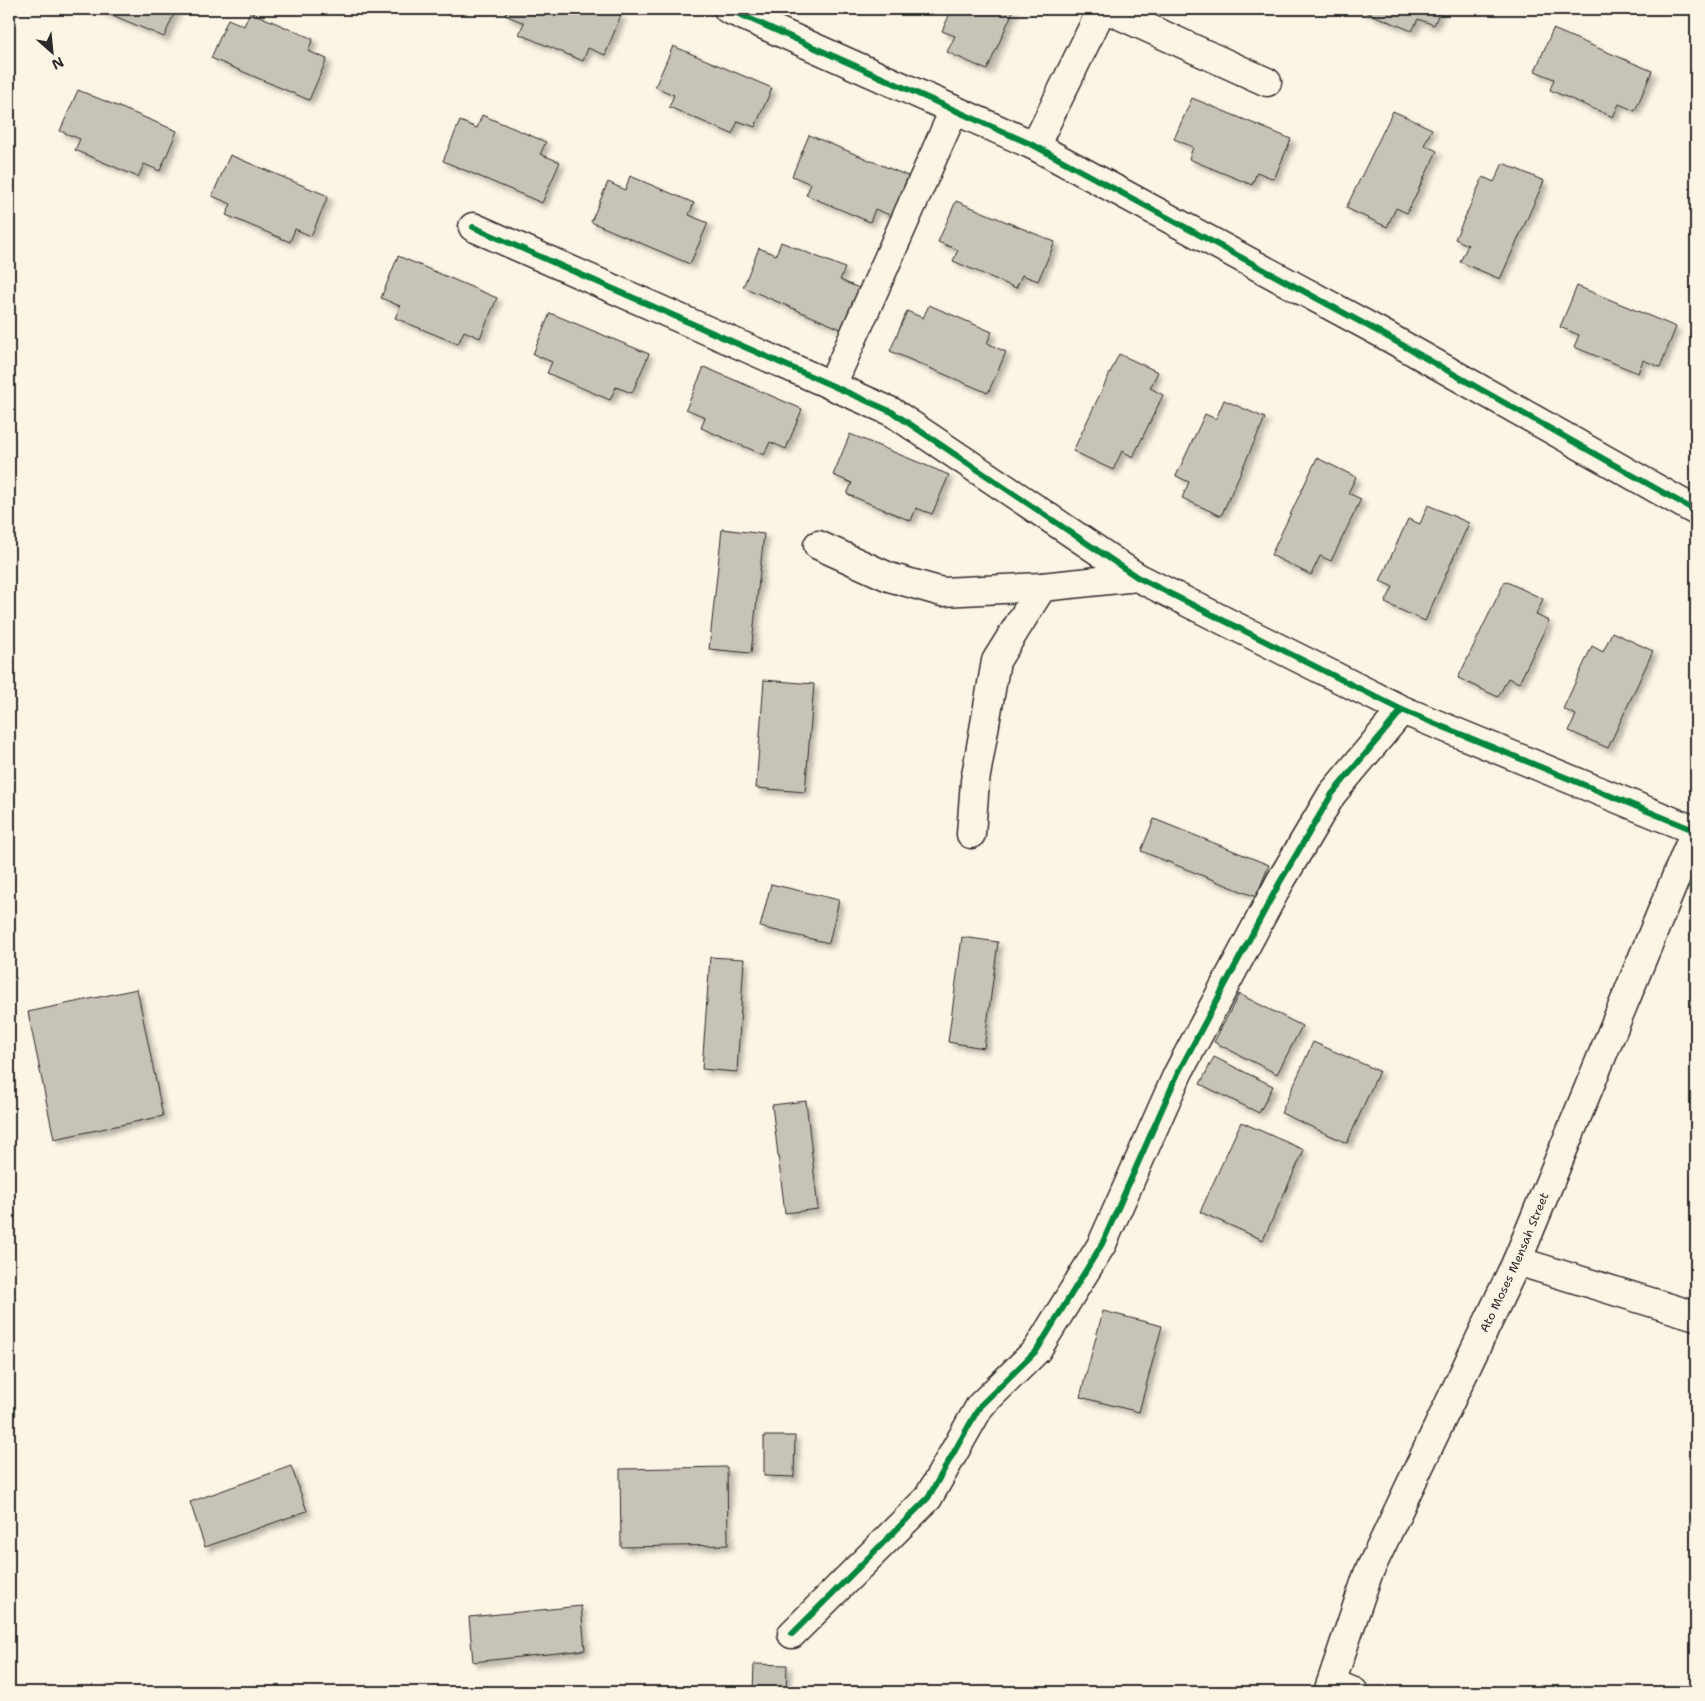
<svg xmlns="http://www.w3.org/2000/svg" width="1705" height="1701" font-family="'Shantell Sans',sans-serif">
  <defs>
    <filter id="shadow"><feDropShadow dx="4.5" dy="4.5" stdDeviation="2.5" flood-color="#0004"/></filter>
  </defs>
  <rect width="100%" height="100%" fill="#fcf5e5"/>
  <filter id="ink" filterUnits="userSpaceOnUse"><feTurbulence type="fractalNoise" baseFrequency=".02" numOctaves="2"/><feDisplacementMap in="SourceGraphic" scale="10" xChannelSelector="R" yChannelSelector="G"/><feConvolveMatrix kernelMatrix="1 2 1 2 8 2 1 2 1" color-interpolation-filters="sRGB"/></filter>
  <g filter="url(#ink)">
    <g fill="#c8c3b7" stroke="#2b2b2b" filter="url(#shadow)">
      <path d="M98,9h78l-12,28z"/>
      <path d="M508,9h98l15,6 -16,40 -17,-7 -5,13 -64,-27 5,-11 -19,-8z"/>
      <path d="M952,9h62l-27,61 -40,-18 8,-16 -13,-5z"/>
      <path d="M1358,9h83l-7,16 -16,-6 -6,12z"/>
      <path d="M250,12l63,27 -5,12 19,8 -18,41 -98,-42 17,-39 16,7z"/>
      <path d="M1553,29l99,42 -17,40 -16,-7 -6,13 -63,-27 4,-11 -19,-8z"/>
      <path d="M673,46l99,42 -17,39 -17,-6 -6,13 -63,-27 5,-12 -19,-8z"/>
      <path d="M78,90l99,41 -17,40 -16,-7 -6,13 -63,-27 5,-11 -20,-8z"/>
      <path d="M1192,98l99,41 -17,40 -17,-7 -5,13 -63,-26 4,-12 -19,-8z"/>
      <path d="M1393,111l39,18 -8,16 13,6 -30,62 -11,-5 -9,19 -41,-19z"/>
      <path d="M482,115l64,27 -6,12 20,8 -18,41 -99,-42 17,-40 17,7z"/>
      <path d="M809,135l99,41 -16,40 -17,-7 -5,13 -64,-27 5,-11 -19,-8z"/>
      <path d="M230,155l98,41 -17,40 -16,-7 -5,13 -64,-27 5,-11 -19,-8z"/>
      <path d="M1503,163l41,18 -44,98 -40,-17 8,-17 -13,-6 28,-62 11,5z"/>
      <path d="M630,176l64,27 -5,12 19,8 -18,41 -99,-42 17,-40 17,8z"/>
      <path d="M956,201l99,41 -17,39 -16,-6 -6,13 -63,-27 5,-11 -20,-8z"/>
      <path d="M781,242l64,26 -5,12 19,8 -18,41 -98,-42 16,-39 17,7z"/>
      <path d="M398,256l99,42 -17,40 -16,-7 -6,13 -63,-26 5,-12 -19,-8z"/>
      <path d="M1577,286l99,41 -16,40 -17,-7 -5,13 -64,-26 5,-12 -19,-8z"/>
      <path d="M929,305l63,27 -5,11 19,9 -18,41 -98,-42 17,-40 16,7z"/>
      <path d="M550,313l99,41 -17,39 -16,-6 -6,13 -63,-27 5,-11 -19,-8z"/>
      <path d="M1119,354l39,18 -8,16 13,7 -30,62 -11,-6 -9,19 -40,-19z"/>
      <path d="M704,367l98,42 -16,40 -16,-7 -6,13 -63,-27 4,-11 -19,-8z"/>
      <path d="M1224,400l41,18 -44,98 -39,-18 7,-16 -13,-6 29,-62 11,5z"/>
      <path d="M850,434l99,41 -17,39 -16,-6 -5,13 -64,-27 5,-11 -19,-8z"/>
      <path d="M1317,458l39,19 -8,16 13,6 -30,62 -11,-5 -9,19 -40,-20z"/>
      <path d="M1428,505l41,18 -44,98 -40,-18 8,-16 -13,-6 28,-62 12,5z"/>
      <path d="M722,529l42,5 -13,119 -42,-4z"/>
      <path d="M1505,581l38,18 -7,16 13,6 -30,62 -11,-5 -10,19 -40,-19z"/>
      <path d="M1612,632l41,19 -45,97 -39,-17 7,-16 -13,-6 29,-63 11,6z"/>
      <path d="M764,680l50,4 -9,108 -49,-4z"/>
      <path d="M1154,819l115,46 -13,32 -115,-46z"/>
      <path d="M771,884l68,16 -10,43 -69,-16z"/>
      <path d="M962,937l36,5 -14,106 -36,-6z"/>
      <path d="M710,957l34,2 -7,113 -35,-3z"/>
      <path d="M137,989l26,127 -109,23 -26,-127z"/>
      <path d="M1239,994l63,32 -25,48 -63,-32z"/>
      <path d="M1313,1042l66,29 -32,72 -66,-30z"/>
      <path d="M1214,1057l59,29 -14,27 -59,-29z"/>
      <path d="M806,1101l12,108 -33,4 -13,-108z"/>
      <path d="M1241,1122l63,28 -41,90 -63,-28z"/>
      <path d="M1103,1311l59,15 -23,86 -59,-15z"/>
      <path d="M764,1436h31l-1,41 -30,-1z"/>
      <path d="M291,1466l16,45 -102,36 -15,-45z"/>
      <path d="M727,1467l1,78 -107,2 -1,-78z"/>
      <path d="M581,1606l4,44 -112,12 -4,-45z"/>
      <path d="M754,1664l33,1 -1,27h-33z"/>
    </g>
    <g fill="none" stroke-linecap="round" stroke-linejoin="round">
      <g stroke="#2b2b2b" stroke-width="31">
        <g id="minor">
          <path d="M728,9l307,137 346,187 315,178"/>
          <path d="M1106,9l161,73"/>
          <path d="M1035,146l67,-137"/>
          <path d="M473,227l419,185 245,165 265,133 294,121"/>
          <path d="M832,385l122,-275"/>
          <path d="M818,545l71,32 53,15 100,-5 95,-10"/>
          <path d="M971,834l4,-53 21,-120 46,-74"/>
          <path d="M1517,1261l179,55"/>
          <path d="M792,1634l136,-136 52,-92 57,-56 65,-106 76,-171 102,-191 52,-88 70,-84"/>
          <path d="M1332,1683l22,9"/>
          <path id="s1" d="M1328,1692l40,-118 149,-313 179,-432"/>
        </g>
      </g>
      <use href="#minor" stroke="#fcf5e5" stroke-width="28"/>
      <g stroke="#fcf5e5" stroke-width="9">
        <g id="cycleway">
          <path d="M728,9l307,137 346,187 315,178"/>
          <path d="M473,227l419,185 245,165 265,133 294,121"/>
          <path d="M792,1634l136,-136 52,-92 57,-56 65,-106 76,-171 102,-191 52,-88 70,-84"/>
        </g>
      </g>
      <use href="#cycleway" stroke="#00873e" stroke-width="6"/>
    </g>
  </g>
  <g text-anchor="middle" dominant-baseline="central" stroke-width="4" stroke-linejoin="round" paint-order="stroke">
    <g font-size="12" fill="#2b2b2b" stroke="#fcf5e5">
      <text stroke="none"><textPath href="#s1" startOffset="469">Ato Moses Mensah Street</textPath></text>
    </g>
  </g>
  <rect width="1705" height="1701" fill="none" stroke="#fcf5e5" stroke-width="30"/>
  <rect x="15" y="15" width="1675" height="1671" fill="none" stroke="#2b2b2b" stroke-width="2" filter="url(#ink)"/>
  <g transform="translate(52 52) rotate(153)" stroke="#fcf5e5" stroke-width="4" paint-order="stroke">
  <path d="M0-4L9 19L0 12L-9 19Z" fill="#2b2b2b"/>
  <text y="-8" font-size="14" font-weight="bold" text-anchor="middle" fill="#2b2b2b">N</text>
  </g>
</svg>
